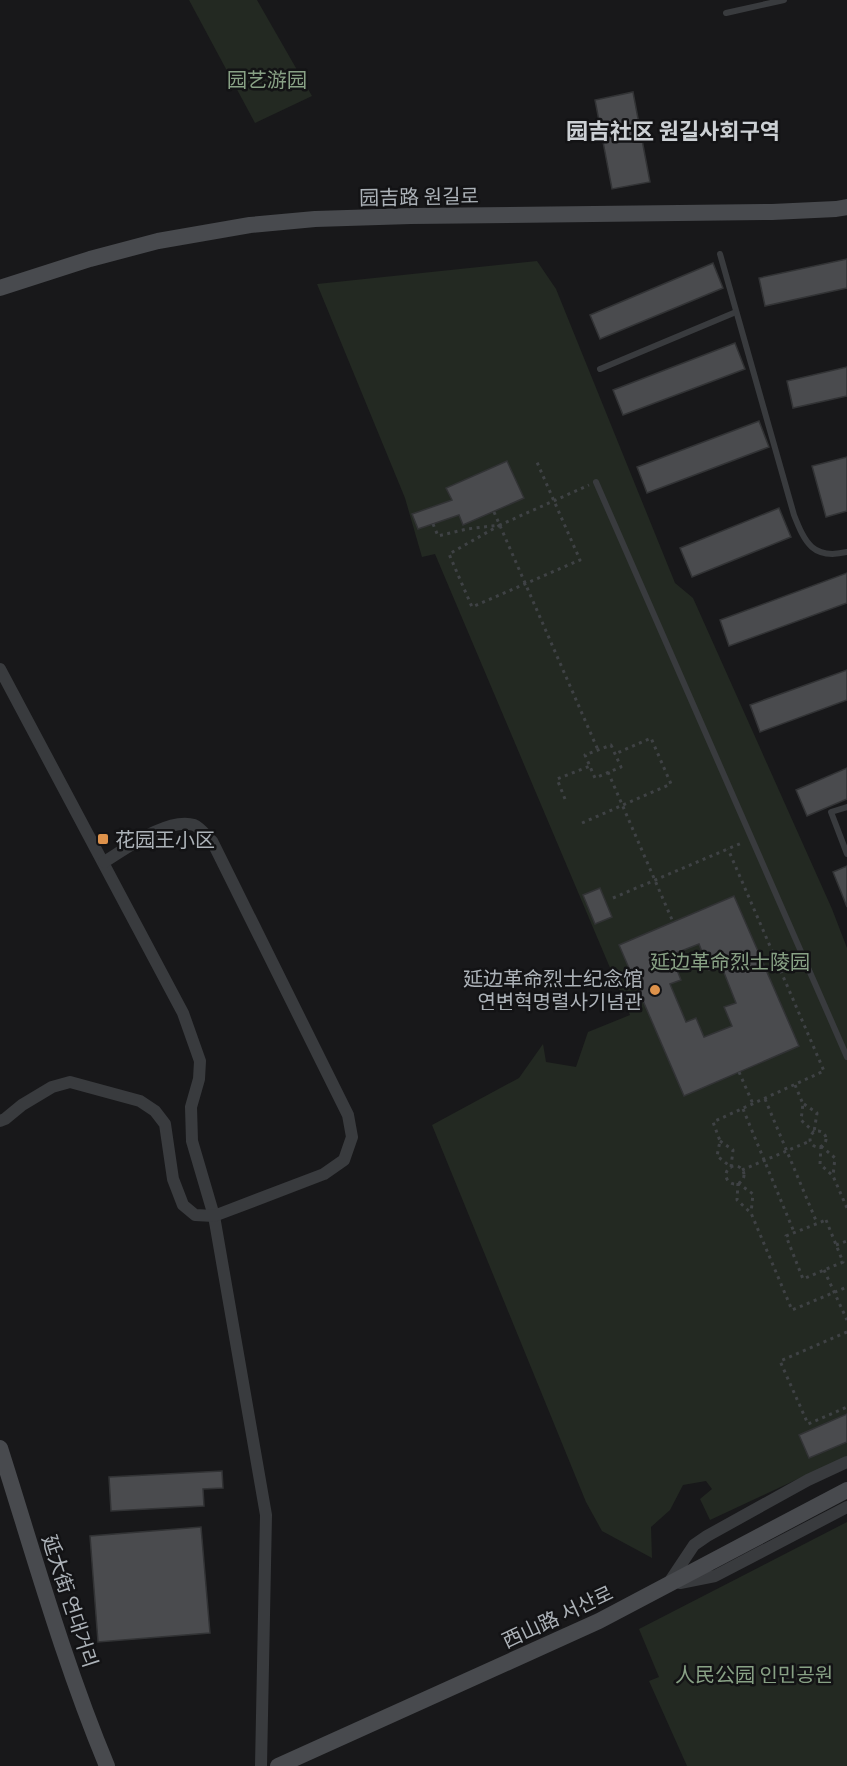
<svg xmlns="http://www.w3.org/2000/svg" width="847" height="1766" font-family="'Exo 2','Noto Sans SC','Noto Sans KR',sans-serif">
  <rect width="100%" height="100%" fill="#18181a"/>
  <g fill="#232922">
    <path d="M189,0h68l55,96 -57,27z"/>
    <path d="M537,261l19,28 119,294 18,15 139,311 15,39v511l-45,18 -92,43 -10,-21 12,-10 -6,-8 -23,4 -13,25 -19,17 1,31 -50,-27 -16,-29 -154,-377 87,-47 24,-34 3,18 30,5 12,-35 42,-17 -195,-461 -13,3 -17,-59 -88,-214z"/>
    <path d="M847,1522v244h-160l-38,-85 10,-4 -20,-48z"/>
  </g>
  <g fill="#4a4b4e" stroke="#323335" stroke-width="1.5" fill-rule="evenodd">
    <path d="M633,92l17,90 -38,7 -17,-89z"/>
    <path d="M847,259v29l-82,18 -6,-28z"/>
    <path d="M713,263l10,25 -123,51 -10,-24z"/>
    <path d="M735,343l10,26 -122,46 -10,-25z"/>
    <path d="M847,367v29l-54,12 -6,-27z"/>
    <path d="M759,421l10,26 -122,46 -10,-26z"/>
    <path d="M847,457v54l-21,6 -14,-51z"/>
    <path d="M507,461l17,37 -61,27 -4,-10 -41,14 -6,-15 40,-14 -6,-12z"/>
    <path d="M779,508l12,29 -99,40 -12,-29z"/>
    <path d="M847,573v30l-118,43 -9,-26z"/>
    <path d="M847,670v30l-87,32 -10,-27z"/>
    <path d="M847,768v31l-40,17 -11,-26z"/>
    <path d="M847,866v41l-14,-35z"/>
    <path d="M600,888l12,29 -17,7 -12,-29z"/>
    <path d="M734,896l65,150 -115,50 -65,-151zM699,944l10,26 12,-5 15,38 -12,4 8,19 -28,11 -8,-19 -10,4 -16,-38 11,-4 -10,-25z"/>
    <path d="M847,1414v28l-38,16 -10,-23z"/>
    <path d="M222,1471l1,17 -20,1 1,17 -93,5 -2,-34z"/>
    <path d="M201,1527l9,106 -112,9 -8,-106z"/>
  </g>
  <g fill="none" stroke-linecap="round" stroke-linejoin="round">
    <g stroke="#3f4245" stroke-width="3" stroke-dasharray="3 4.5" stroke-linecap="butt">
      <path d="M494,512l104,238"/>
      <path d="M433,524l5,12 29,-7 33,-4 89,-40"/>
      <path d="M500,525l-51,29 23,53 108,-47 -44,-100"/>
      <path d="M611,745l10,22 -26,11 -10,-23z"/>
      <path d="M608,772l65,150"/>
      <path d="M565,799l-8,-20 33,-13"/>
      <path d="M582,823l89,-39 -20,-46 -36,16"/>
      <path d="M613,898l131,-56"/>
      <path d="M739,1072l14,32"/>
      <path d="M795,1085l8,19 -2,16 13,12"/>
      <path d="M765,1099l52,124"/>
      <path d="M804,1104l13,9 -3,19"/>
      <path d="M743,1109l51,123"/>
      <circle cx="818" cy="1139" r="8"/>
      <path d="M720,1141l13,9 -2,17 -14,-11 3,-15 -7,-19 111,-51 -96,-222"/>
      <path d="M821,1146l-1,18 13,12 14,32"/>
      <path d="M821,1146l14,12 -2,18"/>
      <circle cx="735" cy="1175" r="9"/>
      <path d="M742,1170l68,-29"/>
      <path d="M738,1183l-1,17 14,13 41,97 55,-23"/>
      <path d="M738,1183l15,11 -2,19"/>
      <path d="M826,1220l17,42 -40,17 -17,-43z"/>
      <path d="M836,1245l11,-4"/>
      <path d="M824,1270l23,50"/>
      <path d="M847,1332l-67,29 28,63 39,-17"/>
    </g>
    <g stroke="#393b3e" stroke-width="6">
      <path d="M726,13l58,-13"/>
      <path d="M720,254l74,261c11,28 19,45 53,37"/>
      <path d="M600,369l136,-57"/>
      <path d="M596,482l251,575"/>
      <path d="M847,807l-16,5 16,42"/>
    </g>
    <g stroke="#393b3e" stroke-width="12">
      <path d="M0,669l183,344 17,48 -1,18 -8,28 1,34 22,75 52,299 -5,251"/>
      <path d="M0,1121l5,-2 17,-14 30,-18 18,-5 70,19 15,10 10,13 8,55 10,26 12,10 19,1 110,-42 20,-14 8,-23 -4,-22 -136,-274c-6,-5 -11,-13 -18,-16 -26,-8 -67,23 -90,37"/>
      <path d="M680,1583l35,-7 132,-69"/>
      <path d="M668,1584l26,-39 13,-9 101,-56 39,-18"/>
    </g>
    <g stroke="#484a4e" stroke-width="16">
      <path d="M0,288l90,-29 68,-18 92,-16 65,-6 96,-3 361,-4 64,-3 11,-2"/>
      <path d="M0,1448c34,107 64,215 107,318"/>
      <path d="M278,1766l321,-145 248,-131"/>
    </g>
  </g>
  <g fill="#de924b" stroke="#131315" stroke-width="2">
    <rect x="97" y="833" width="12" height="12" rx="3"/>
    <circle cx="655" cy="990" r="6"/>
  </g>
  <g text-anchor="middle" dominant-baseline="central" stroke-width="5" stroke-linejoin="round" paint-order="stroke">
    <g font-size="20" fill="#88a185" stroke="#131315">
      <text x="267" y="79">园艺游园</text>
      <text x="730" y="961">延边革命烈士陵园</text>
      <text x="754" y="1674">人民公园 인민공원</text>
    </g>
    <g font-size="20" fill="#acb2b8" stroke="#131315">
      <text transform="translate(419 196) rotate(-1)">园吉路 원길로</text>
      <text transform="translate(71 1601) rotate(72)">延大街 연대거리</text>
      <text transform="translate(557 1616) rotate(-25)">西山路 서산로</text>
    </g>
    <g font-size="20" fill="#acb2b8" stroke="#131315" text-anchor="start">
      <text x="115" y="839">花园王小区</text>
      <text x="643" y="978" text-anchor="end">延边革命烈士纪念馆<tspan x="643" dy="23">연변혁명렬사기념관</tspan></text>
    </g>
    <g font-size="22" font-weight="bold" fill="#ccd0d4" stroke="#131315">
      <text x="673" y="130">园吉社区 원길사회구역</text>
    </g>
  </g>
</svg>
